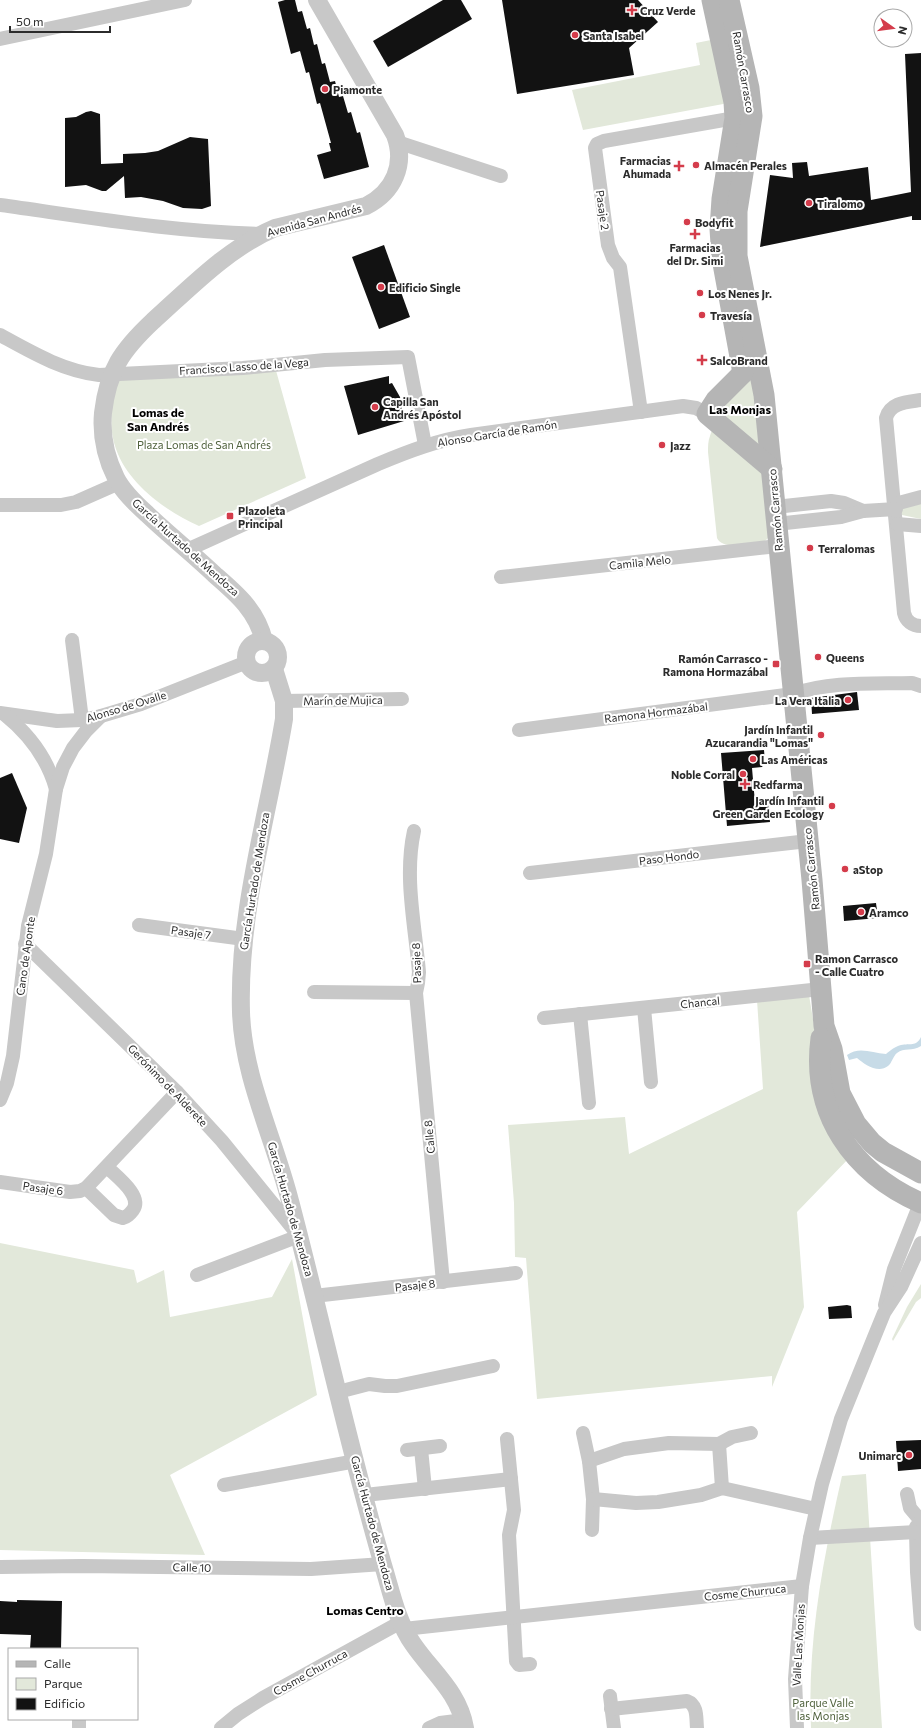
<svg xmlns="http://www.w3.org/2000/svg" width="921" height="1728" font-family="Commissioner,sans-serif">
  <rect width="100%" height="100%" fill="#fff"/>
  <g fill="#e2e8da">
    <path d="M711,40l23,62 -151,28 -11,-40 128,-25 -4,-22z"/>
    <path d="M275,367l31,111 -107,48c-32,-14 -71,-42 -83,-77 -9,-24 -3,-50 1,-73z"/>
    <path d="M752,377l18,159 -5,5c-13,2 -42,10 -48,-3l-9,-86c0,-6 0,-11 2,-16 5,-16 27,-52 42,-59z"/>
    <path d="M921,501v18l-19,-4 -2,-7z"/>
    <path d="M809,995l11,67 33,92 -56,58 7,95 -32,80v-11l-235,23 -11,-141 -11,-1 -1,-54 -6,-78 117,-8 4,37 134,-65 -6,-89z"/>
    <path d="M0,1243l134,27 3,13 27,-13 6,47 102,-20 20,-38 25,136 -147,80 35,80 -205,-5z"/>
    <path d="M921,1284v14l-5,4 -23,39 -1,-2 15,-32z"/>
    <path d="M866,1474l16,254h-71c-4,-86 12,-169 31,-252z"/>
  </g>
  <path fill="#c7dbe7" d="M921,1037v9c-9,6 -17,1 -24,7 -4,3 -5,10 -9,13 -10,8 -24,-2 -31,-8l-8,2 -2,-5c12,-9 25,-2 39,-1 5,-4 8,-7 15,-9 9,-2 15,2 20,-8z"/>
  <g fill="#121212">
    <path d="M285,0h10l3,12 4,-1 5,18 3,-1 4,17 3,-1 5,20 3,-1 5,19 5,-1 4,16 4,-1 5,17 3,-1 6,21 3,-1 9,35 -45,12 -7,-24 14,-4 -2,-8h2l-11,-40 -3,1 -8,-32 -3,1 -6,-22 -9,3 -13,-52z"/>
    <path d="M443,0h18l11,19 -84,48 -15,-26z"/>
    <path d="M502,0h136l20,22 -29,26 5,27 -117,19z"/>
    <path d="M921,53v167h-9v-4l-152,31 10,-72 23,3 -1,-15 15,-1 2,14 59,-9 3,33 40,-8 -6,-138z"/>
    <path d="M91,111l9,3 1,50 22,-1v-9l22,-1 13,-2 32,-14 18,2 3,67 -9,3 -19,-1 -20,-7 -22,-4 -16,1 -1,-22 -18,15h-4l-16,-6 -21,2v-69l11,-1 10,-5z"/>
    <path d="M384,245l26,72 -31,12 -27,-72z"/>
    <path d="M389,376v8l3,-1 8,14 4,24 -46,14 -14,-49z"/>
    <path d="M857,692l2,18 -47,4 -1,-16z"/>
    <path d="M764,750l1,12 -3,5 -10,1 3,35 13,-1 2,20 -43,4 -6,-73z"/>
    <path d="M12,773l15,35 -8,35 -19,-4v-61z"/>
    <path d="M876,903l2,15 -34,3 -1,-15z"/>
    <path d="M847,1305l4,1 1,12 -23,1 -1,-12z"/>
    <path d="M921,1440v29l-23,2 -2,-30z"/>
    <path d="M17,1600l45,1 -1,48h-31l1,-14 -31,-1v-33l17,1z"/>
  </g>
  <g fill="none" stroke-linecap="round" stroke-linejoin="round">
    <g stroke="#c8c8c8" stroke-width="14">
      <path d="M0,39l185,-39"/>
      <path d="M397,142l104,34"/>
      <path d="M0,205c87,12 173,27 261,29"/>
      <path d="M0,335c31,17 63,36 99,40l144,-7 82,-8 83,-3 17,88"/>
      <path d="M921,400c-13,2 -31,2 -35,18l18,195c2,8 8,13 17,13"/>
      <path d="M641,412l-21,-145 -7,-9 -5,-13 -13,-97 2,-4 7,-3 131,-23"/>
      <path d="M895,504l26,-7"/>
      <path d="M0,505h61l15,-3 43,-19"/>
      <path d="M775,507l56,-6 13,2 19,8"/>
      <path d="M776,524l65,-7 22,-6 33,-2"/>
      <path d="M897,524l24,2"/>
      <path d="M187,550l191,-86c31,-13 60,-24 93,-29l212,-29 13,2 11,6"/>
      <path d="M501,577l277,-31"/>
      <path d="M72,640l10,80"/>
      <path d="M284,701l118,-2"/>
      <path d="M0,713l57,8 25,-1 19,-4 40,-12 106,-42"/>
      <path d="M4,714c25,20 43,43 52,75"/>
      <path d="M519,730l274,-36c38,-13 79,-10 119,-11l9,3"/>
      <path d="M414,831c-10,46 1,94 5,141l-1,11 -2,10 27,289"/>
      <path d="M530,873l278,-32"/>
      <path d="M139,925l105,14"/>
      <path d="M25,944l152,148 45,49 77,95 -102,39"/>
      <path d="M314,992l102,1"/>
      <path d="M644,1008l7,74"/>
      <path d="M580,1014l9,89"/>
      <path d="M544,1018l277,-29"/>
      <path d="M0,1100l7,-17 6,-27 15,-130 18,-72 10,-65 7,-22 10,-19 13,-17 15,-15"/>
      <path d="M0,1182l70,10 10,-1 6,-3 91,-96"/>
      <path d="M86,1188l28,27 9,3c4,-1 7,-4 10,-8 10,-14 -16,-33 -26,-43"/>
      <path d="M314,1296l202,-23"/>
      <path d="M885,1305l9,-36 27,-68"/>
      <path d="M338,1392l31,-8 16,2h12l96,-20"/>
      <path d="M583,1433l6,28 4,38 -1,31"/>
      <path d="M507,1439l7,71 -5,25 7,126 3,4 11,-1"/>
      <path d="M719,1444l3,44"/>
      <path d="M421,1449l4,40"/>
      <path d="M407,1450l33,-4"/>
      <path d="M589,1461l35,-12 45,-6 50,1 13,-7 19,-4"/>
      <path d="M224,1485l132,-24"/>
      <path d="M907,1494l3,14 11,13"/>
      <path d="M365,1495l146,-16"/>
      <path d="M593,1499l43,4 22,-1 43,-7 21,-7 94,21"/>
      <path d="M921,1521l-5,6v5l1,40 4,52"/>
      <path d="M810,1538l106,-6"/>
      <path d="M0,1567l83,-1 228,3 72,-5"/>
      <path d="M404,1629l398,-43"/>
      <path d="M610,1696l4,32"/>
      <path d="M611,1709l76,-8c11,4 9,17 10,27"/>
      <path d="M79,1728v-9"/>
      <path d="M221,1728l17,-14 25,-16 138,-76"/>
      <path d="M429,1728l11,-5 24,-3"/>
      <path d="M797,1728l-2,-49 7,-93 8,-48 12,-54 19,-65 32,-79 11,-27 17,-26 20,-44"/>
    </g>
    <g stroke="#c8c8c8" stroke-width="18">
      <path d="M264,641c-7,-30 -27,-47 -49,-66 -22,-21 -46,-40 -68,-61 -11,-10 -24,-22 -31,-36 -10,-20 -15,-43 -13,-65 5,-43 19,-63 50,-92 38,-34 75,-73 122,-93l91,-22c28,-14 40,-42 29,-71l-78,-135"/>
      <circle cx="262" cy="657" r="16"/>
      <path d="M274,669l10,32v18c-16,97 -46,193 -43,293 2,65 33,126 49,189 32,121 58,244 93,364 8,26 14,57 30,79 19,28 46,48 52,84"/>
    </g>
    <g stroke="#b5b5b5" stroke-width="21">
      <path d="M712,0l22,102 1,16 -13,81 -2,30 2,29 21,115"/>
      <path d="M729,0l20,88 3,28 -15,95v45l27,139 48,485 12,146 8,23 8,44 16,31 16,19 11,9 38,21"/>
      <path d="M743,373l-27,27 -9,14 65,55"/>
      <path d="M821,1038c-10,76 32,135 100,165"/>
    </g>
  </g>
  <g fill="#d43c4b" stroke="#fff" stroke-width="1.5">
    <path d="M630 4h4v4h4v4h-4v4h-4v-4h-4v-4h4z"/>
    <circle cx="575" cy="35" r="4"/>
    <circle cx="325" cy="89" r="4"/>
    <circle cx="696" cy="165" r="4"/>
    <path d="M677 160h4v4h4v4h-4v4h-4v-4h-4v-4h4z"/>
    <circle cx="809" cy="203" r="4"/>
    <circle cx="687" cy="222" r="4"/>
    <path d="M693 228h4v4h4v4h-4v4h-4v-4h-4v-4h4z"/>
    <circle cx="381" cy="287" r="4"/>
    <circle cx="700" cy="293" r="4"/>
    <circle cx="702" cy="315" r="4"/>
    <path d="M700 354h4v4h4v4h-4v4h-4v-4h-4v-4h4z"/>
    <circle cx="375" cy="407" r="4"/>
    <circle cx="662" cy="445" r="4"/>
    <rect x="226" y="512" width="8" height="8" rx="2"/>
    <circle cx="810" cy="548" r="4"/>
    <circle cx="818" cy="657" r="4"/>
    <rect x="772" y="660" width="8" height="8" rx="2"/>
    <circle cx="848" cy="700" r="4"/>
    <circle cx="821" cy="735" r="4"/>
    <circle cx="753" cy="759" r="4"/>
    <circle cx="743" cy="774" r="4"/>
    <path d="M743 778h4v4h4v4h-4v4h-4v-4h-4v-4h4z"/>
    <circle cx="832" cy="806" r="4"/>
    <circle cx="845" cy="869" r="4"/>
    <circle cx="861" cy="912" r="4"/>
    <rect x="803" y="960" width="8" height="8" rx="2"/>
    <circle cx="909" cy="1455" r="4"/>
  </g>
  <g text-anchor="middle" dominant-baseline="central" stroke-width="4" stroke-linejoin="round" paint-order="stroke">
    <g font-size="11" font-weight="bold" fill="#2b2b2b" stroke="#fff" text-anchor="start">
      <text x="640" y="10">Cruz Verde</text>
      <text x="583" y="35">Santa Isabel</text>
      <text x="333" y="89">Piamonte</text>
      <text x="671" y="160" text-anchor="end">Farmacias<tspan x="671" dy="13">Ahumada</tspan></text>
      <text x="704" y="165">Almacén Perales</text>
      <text x="817" y="203">Tiralomo</text>
      <text x="695" y="222">Bodyfit</text>
      <text x="695" y="247" text-anchor="middle">Farmacias<tspan x="695" dy="13">del Dr. Simi</tspan></text>
      <text x="389" y="287">Edificio Single</text>
      <text x="708" y="293">Los Nenes Jr.</text>
      <text x="710" y="315">Travesía</text>
      <text x="710" y="360">SalcoBrand</text>
      <text x="383" y="401">Capilla San<tspan x="383" dy="13">Andrés Apóstol</tspan></text>
      <text x="670" y="445">Jazz</text>
      <text x="238" y="510">Plazoleta<tspan x="238" dy="13">Principal</tspan></text>
      <text x="818" y="548">Terralomas</text>
      <text x="826" y="657">Queens</text>
      <text x="768" y="658" text-anchor="end">Ramón Carrasco -<tspan x="768" dy="13">Ramona Hormazábal</tspan></text>
      <text x="840" y="700" text-anchor="end">La Vera Italia</text>
      <text x="813" y="729" text-anchor="end">Jardín Infantil<tspan x="813" dy="13">Azucarandia "Lomas"</tspan></text>
      <text x="761" y="759">Las Américas</text>
      <text x="735" y="774" text-anchor="end">Noble Corral</text>
      <text x="753" y="784">Redfarma</text>
      <text x="824" y="800" text-anchor="end">Jardín Infantil<tspan x="824" dy="13">Green Garden Ecology</tspan></text>
      <text x="853" y="869">aStop</text>
      <text x="869" y="912">Aramco</text>
      <text x="815" y="958">Ramon Carrasco<tspan x="815" dy="13">- Calle Cuatro</tspan></text>
      <text x="901" y="1455" text-anchor="end">Unimarc</text>
    </g>
    <g font-size="11" fill="#2b2b2b" stroke="#fff">
      <text transform="translate(744 72) rotate(80)">Ramón Carrasco</text>
      <text transform="translate(603 210) rotate(82)">Pasaje 2</text>
      <text transform="translate(314 220) rotate(-15)">Avenida San Andrés</text>
      <text transform="translate(244 366) rotate(-4)">Francisco Lasso de la Vega</text>
      <text transform="translate(497 433) rotate(-9)">Alonso García de Ramón</text>
      <text transform="translate(775 510) rotate(-95)">Ramón Carrasco</text>
      <text transform="translate(186 547) rotate(42)">García Hurtado de Mendoza</text>
      <text transform="translate(640 562) rotate(-6)">Camila Melo</text>
      <text transform="translate(343 700) rotate(-1)">Marín de Mujica</text>
      <text transform="translate(126 706) rotate(-17)">Alonso de Ovalle</text>
      <text transform="translate(656 712) rotate(-7)">Ramona Hormazábal</text>
      <text transform="translate(669 857) rotate(-7)">Paso Hondo</text>
      <text transform="translate(811 869) rotate(-96)">Ramón Carrasco</text>
      <text transform="translate(254 881) rotate(-81)">García Hurtado de Mendoza</text>
      <text transform="translate(191 932) rotate(8)">Pasaje 7</text>
      <text transform="translate(25 956) rotate(-82)">Cano de Aponte</text>
      <text transform="translate(416 963) rotate(-92)">Pasaje 8</text>
      <text transform="translate(700 1002) rotate(-6)">Chancal</text>
      <text transform="translate(168 1085) rotate(46)">Gerónimo de Alderete</text>
      <text transform="translate(429 1137) rotate(-95)">Calle 8</text>
      <text transform="translate(43 1188) rotate(8)">Pasaje 6</text>
      <text transform="translate(291 1209) rotate(74)">García Hurtado de Mendoza</text>
      <text transform="translate(415 1285) rotate(-6)">Pasaje 8</text>
      <text transform="translate(373 1523) rotate(75)">García Hurtado de Mendoza</text>
      <text transform="translate(192 1567) rotate(1)">Calle 10</text>
      <text transform="translate(745 1592) rotate(-6)">Cosme Churruca</text>
      <text transform="translate(798 1645) rotate(-87)">Valle Las Monjas</text>
      <text transform="translate(310 1672) rotate(-29)">Cosme Churruca</text>
    </g>
    <g font-size="11" fill="#50623d" stroke="#fff">
      <text x="204" y="444">Plaza Lomas de San Andrés</text>
      <text x="823" y="1702">Parque Valle<tspan x="823" dy="13">las Monjas</tspan></text>
    </g>
    <g font-size="12" font-weight="bold" fill="#000" stroke="#fff">
      <text x="740" y="409">Las Monjas</text>
      <text x="158" y="412">Lomas de<tspan x="158" dy="14">San Andrés</tspan></text>
      <text x="365" y="1610">Lomas Centro</text>
    </g>
  </g>
  <rect x="8" y="1648" width="130" height="72" fill="#ffffff" stroke="#aaaaaa"/>
  <rect x="16" y="1661" width="20" height="6" fill="#b5b5b5" stroke="#aaaaaa"/>
  <text x="44" y="1668" font-size="12" fill="#2b2b2b">Calle</text>
  <rect x="16" y="1678" width="20" height="12" fill="#e2e8da" stroke="#aaaaaa"/>
  <text x="44" y="1688" font-size="12" fill="#2b2b2b">Parque</text>
  <rect x="16" y="1698" width="20" height="12" fill="#121212" stroke="#aaaaaa"/>
  <text x="44" y="1708" font-size="12" fill="#2b2b2b">Edificio</text>
  <g transform="translate(893 28) rotate(104)"><circle r="19" fill="#ffffff" stroke="#aaaaaa"/>
  <path d="M0-3L7 15L0 10L-7 15Z" fill="#d43c4b"/>
  <text y="-6" font-size="11" font-weight="bold" text-anchor="middle" fill="#2b2b2b">N</text>
  </g>
  <path d="M10 26v6h100v-6" fill="none" stroke="#2b2b2b" stroke-width="2"/>
  <text x="16" y="26" font-size="12" fill="#2b2b2b" stroke="#ffffff" stroke-width="3" paint-order="stroke">50 m</text>
</svg>
